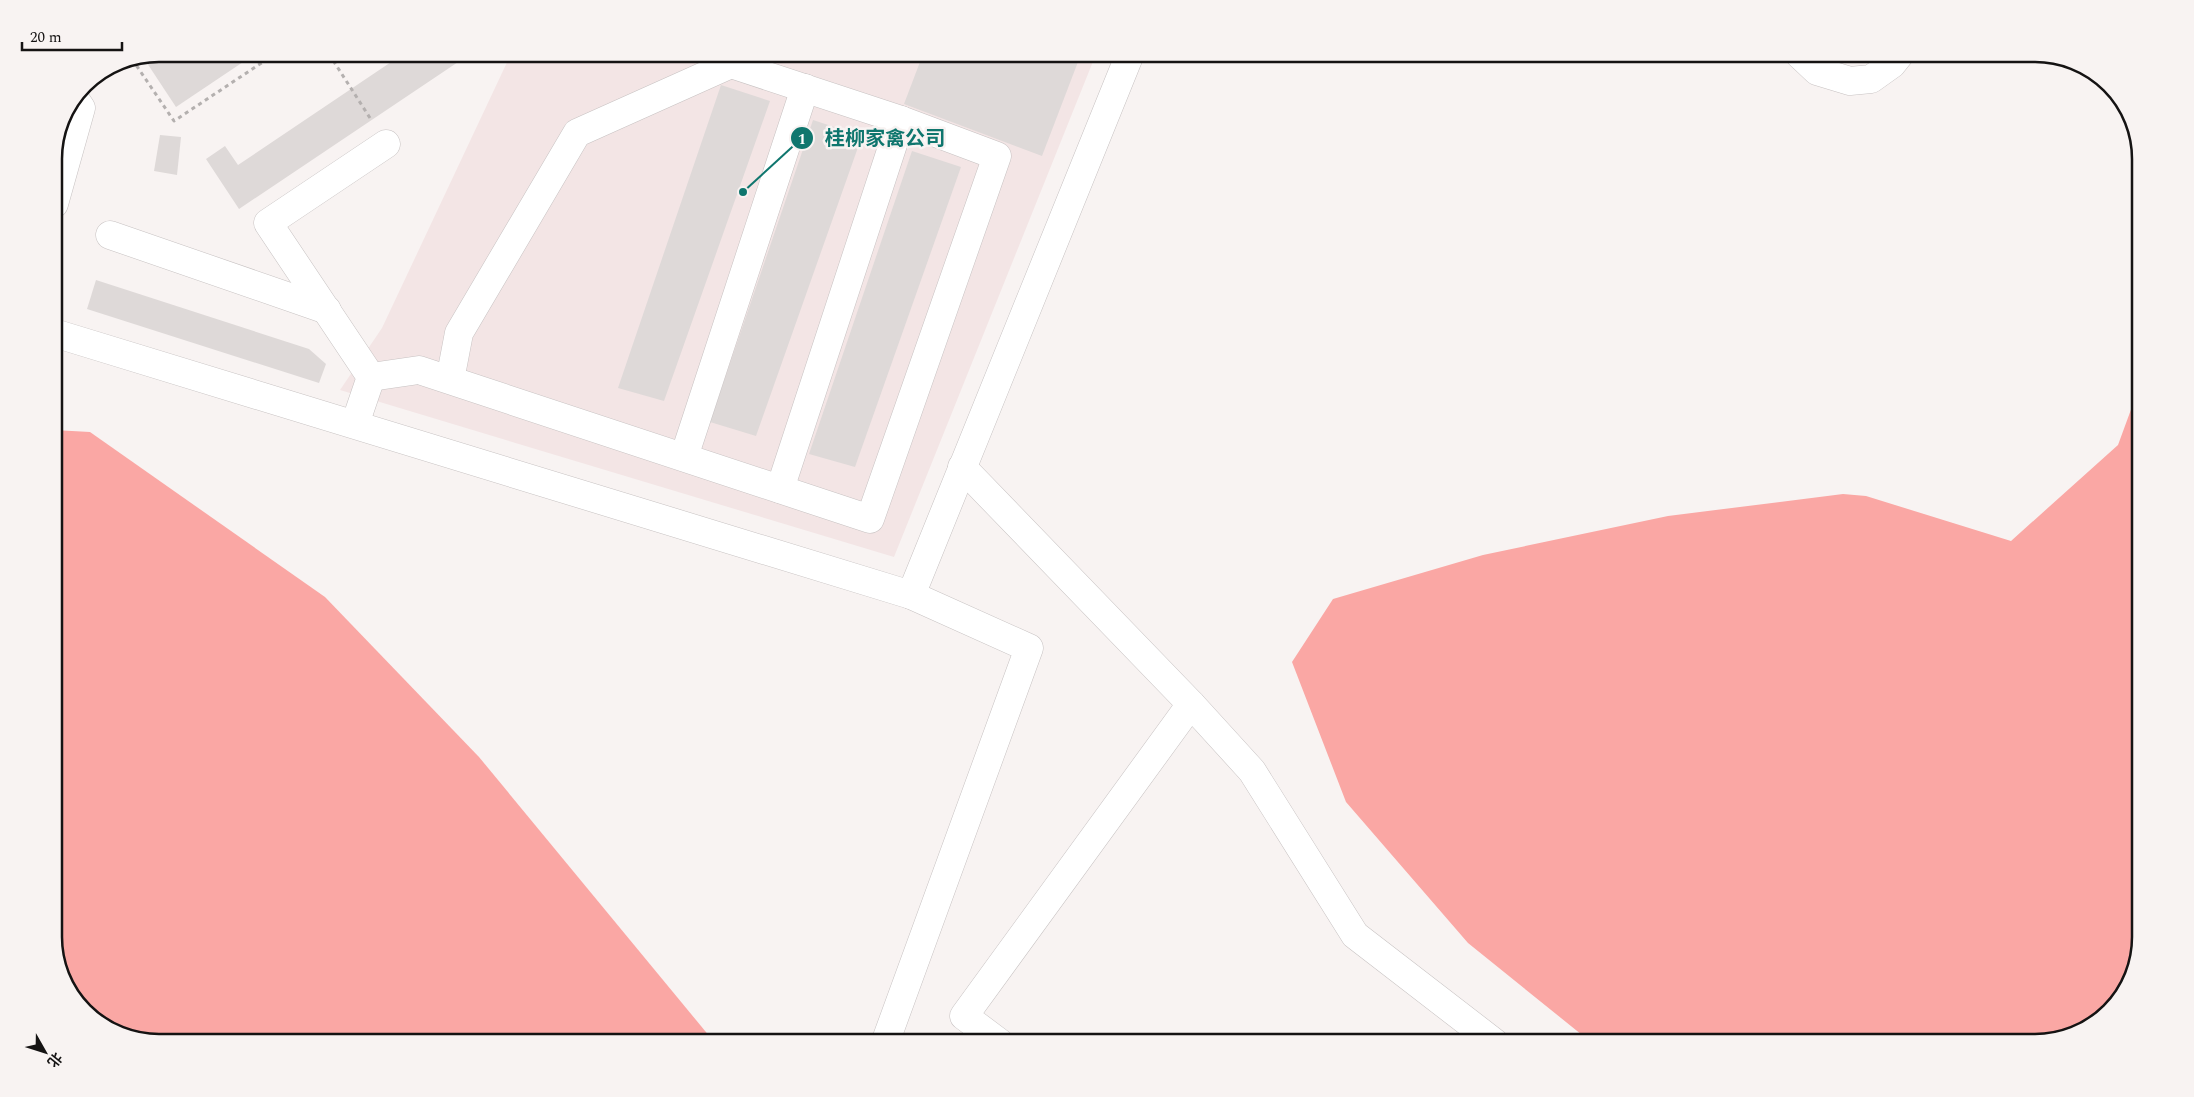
<svg xmlns="http://www.w3.org/2000/svg" width="2194" height="1097" font-family="Spectral,'Noto Sans SC',serif">
  <rect width="100%" height="100%" fill="#f8f3f2"/>
  <path fill="#f3e5e5" d="M511,54h145l5,2 56,-2h379l-202,503 -554,-167 42,-62z"/>
  <g fill="#faa7a4">
    <path d="M2140,385v552l-11,47 -36,42 -58,17h-443l-124,-100 -122,-141 -54,-140 41,-63 150,-44 185,-39 175,-22 23,2 145,45 107,-96z"/>
    <path d="M54,430l36,2 235,165 154,160 236,286h-555l-47,-11 -41,-36 -18,-51z"/>
  </g>
  <g fill="#ded9d8">
    <path d="M160,54h95l-79,53 -33,-50z"/>
    <path d="M403,54h62l2,2 -228,153 -33,-50 19,-13 13,19z"/>
    <path d="M923,54h158l-39,102 -138,-52z"/>
    <path d="M721,85l49,16 -106,300 -46,-13z"/>
    <path d="M813,120l49,16 -106,300 -46,-14z"/>
    <path d="M160,135l21,2 -4,38 -23,-4z"/>
    <path d="M912,151l49,16 -106,300 -46,-13z"/>
    <path d="M96,280l213,69 17,15 -7,19 -232,-74z"/>
    <path d="M1415,1037l7,6h-12z"/>
  </g>
  <g fill="none" stroke-linecap="round" stroke-linejoin="round">
    <g stroke="#c7c2c2" stroke-width="29">
      <g id="minor">
        <path d="M1799,54l18,17 33,10 21,-2 21,-15 8,-10"/>
        <path d="M54,204l27,-96 -6,-9"/>
        <path d="M110,235l217,75"/>
        <path d="M54,333l857,262 118,53 -144,395"/>
        <path d="M371,377l48,-7 451,149 127,-363 -96,-36 -170,-56 -154,69 -118,200 -9,47"/>
        <path d="M355,424l16,-47 -103,-154 118,-79"/>
        <path d="M684,457l121,-369"/>
        <path d="M962,467l229,237 61,67 103,164 140,108"/>
        <path d="M780,489l121,-369"/>
        <path d="M911,595l219,-541"/>
        <path d="M1000,1043l-36,-27 227,-312"/>
      </g>
    </g>
    <g stroke="#b4b0af" stroke-width="3" stroke-dasharray="4 4" stroke-linecap="butt">
      <path d="M329,54l41,64"/>
      <path d="M132,59l42,62 101,-67"/>
    </g>
    <use href="#minor" stroke="#fff" stroke-width="28"/>
  </g>
  <path d="M0 0H2194V1097H0ZM159 62H2035A97 97 0 0 1 2132 159V937A97 97 0 0 1 2035 1034H159A97 97 0 0 1 62 937V159A97 97 0 0 1 159 62Z" fill="#f8f3f2" fill-rule="evenodd"/>
  <path fill="none" stroke="#151313" stroke-width="2.5" d="M159 62H2035A97 97 0 0 1 2132 159V937A97 97 0 0 1 2035 1034H159A97 97 0 0 1 62 937V159A97 97 0 0 1 159 62Z"/>
  <path fill="none" stroke="#0f766e" stroke-width="2" d="M743 192L802 138"/>
  <g fill="#0f766e" stroke="#f8f3f2" stroke-width="2">
    <circle cx="743" cy="192" r="5"/>
    <circle cx="802" cy="138" r="12"/>
  </g>
  <g font-size="15" text-anchor="middle" font-weight="bold" fill="#fff">
    <text x="802" y="144">1</text>
  </g>
  <g font-size="20" text-anchor="middle" font-weight="bold" fill="#0f766e" stroke="#f8f3f2" stroke-width="5" stroke-linejoin="round" paint-order="stroke">
    <text x="885" y="145">桂柳家禽公司</text>
  </g>
  <g transform="translate(45 1052) rotate(129)" stroke="#f8f3f2" stroke-width="4" paint-order="stroke">
  <path d="M0-4L9 19L0 12L-9 19Z" fill="#151313"/>
  <text y="-8" font-size="14" font-weight="bold" text-anchor="middle" fill="#151313">北</text>
  </g>
  <path d="M22 42v8h100v-8" fill="none" stroke="#151313" stroke-width="2.5"/>
  <text x="30" y="42" font-size="15" fill="#151313" stroke="#f8f3f2" stroke-width="4" paint-order="stroke">20 m</text>
</svg>
